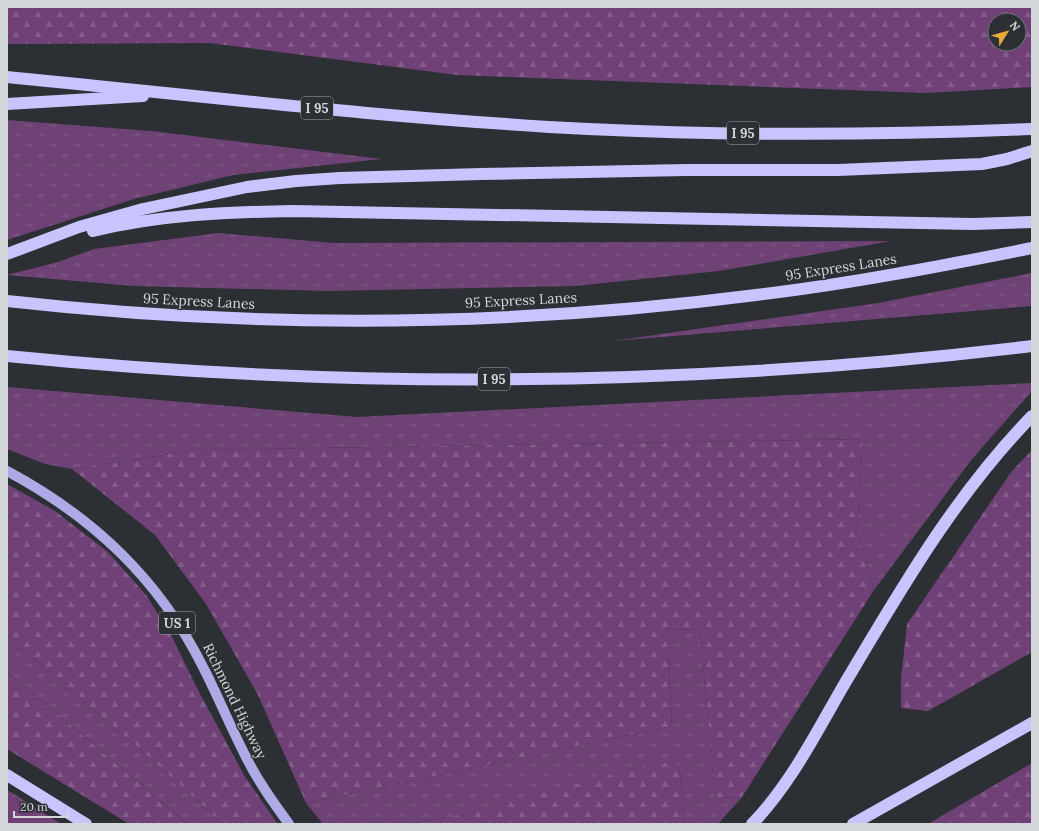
<svg xmlns="http://www.w3.org/2000/svg" width="1039" height="831" font-family="Lora,serif">
<style>
.grass{fill:url(#grass-tufts)}
.forest{fill:url(#forest-firs);fill-rule:evenodd}
.lines{fill:none;stroke-linecap:round;stroke-linejoin:round}
.primary{stroke:#aeaae5;stroke-width:10}
.highway{stroke:#c8c4fd;stroke-width:12}
.labels{text-anchor:middle;dominant-baseline:central;stroke-width:3;stroke-linejoin:round;paint-order:stroke}
.shield{fill:#2c3035;stroke:#a2a5a8;stroke-width:1}
.shield-label{font-size:13px;font-weight:bold;fill:#d4d7da}
.street-label{font-size:14px;fill:#d4d7da;stroke:#2c3035}
</style>
<defs>
<pattern id="grass-tufts" width="24" height="20" patternUnits="userSpaceOnUse"><rect width="24" height="20" fill="#6e4274"/><path d="M3 7l-1-3M5 7V3M7 7l1-3M15 17l-1-3M17 17v-4M19 17l1-3" fill="none" stroke="#825d87"/></pattern>
<pattern id="forest-firs" width="22" height="20" patternUnits="userSpaceOnUse"><rect width="22" height="20" fill="#6f4176"/><path d="M5 1l3.5 6h-7zM16 11l3.5 6h-7z" fill="#835c89"/></pattern>
</defs>
<rect width="100%" height="100%" fill="#2c3035"/>
<g class="grass">
<path d="M7,120l144,11 231,28 -149,16 -99,24 -127,41z"/>
<path d="M218,233l116,10 557,-2 -172,30 -144,15 -246,5 -195,-5 -127,-11 51,-13 36,-13z"/>
<path d="M1032,273v33l-419,35 265,-38z"/>
<path d="M1032,383v8l-60,68 -98,131 -17,-61 6,-90 -668,11 -123,19 -27,-5 -38,-15v-62l350,30z"/>
<path d="M667,629l33,1 15,168 27,-1 -24,27h-33l-6,-59 -233,53 -40,6h-83l-17,-21 366,-77z"/>
<path d="M7,640l15,9 119,101 82,74h-35l-181,-152z"/>
<path d="M14,794l47,30h-54v-12l9,1 6,-3z"/>
</g>
<g class="forest">
<path d="M7,7h1025v80l-106,6 -469,-18 -248,-32 -198,1 -4,-1zM995,20h24v24h-24z"/>
<path d="M863,439l-6,90 17,61 -132,207 -27,1 -15,-168 -33,-1 5,97 -366,77 -48,-108 -52,-91 -51,-69 -83,-66 123,-19z"/>
<path d="M1032,450v202l-104,59 -27,-3v-29l6,-55 105,-153z"/>
<path d="M7,484l48,27 53,41 39,44 26,43 26,53 45,83 33,48 -54,1 -82,-74 -119,-101 -15,-9z"/>
<path d="M7,672l181,152h-59l-122,-75z"/>
<path d="M660,762l19,3 6,59h-279l40,-6z"/>
<path d="M1032,763v61h-104z"/>
<path d="M7,790l7,4 8,16 -6,3 -9,-1z"/>
</g>
<g class="lines">
<path class="primary" d="M7,471c86,46 152,108 196,196 15,29 27,59 42,88 12,25 28,47 44,69"/>
<g class="highway">
<path d="M7,77c193,19 387,42 581,52 148,7 296,6 444,0"/>
<path d="M7,104l136,-8"/>
<path d="M93,231c65,-16 133,-19 200,-20l680,13 59,-2"/>
<path d="M7,254l72,-27 64,-18 104,-22 49,-6 44,-3 141,-4 205,-4h152l144,-6 25,-5 25,-8"/>
<path d="M7,301c249,28 501,26 749,-6 93,-11 185,-29 276,-47"/>
<path d="M7,356c341,34 685,31 1025,-10"/>
<path d="M7,775l79,49"/>
<path d="M752,824c39,-40 65,-93 93,-141 56,-94 110,-188 187,-267"/>
<path d="M853,824l179,-101"/>
</g>
</g>
<g class="labels">
<g class="shield">
<rect x="301" y="97" width="32" height="22" rx="3"/>
<rect x="727" y="122" width="32" height="22" rx="3"/>
<rect x="478" y="368" width="32" height="22" rx="3"/>
<rect x="159" y="612" width="36" height="22" rx="3"/>
</g>
<g class="shield-label">
<text x="317" y="108">I 95</text>
<text x="743" y="133">I 95</text>
<text x="494" y="379">I 95</text>
<text x="177" y="623">US 1</text>
</g>
<g class="street-label">
<text transform="translate(841 267) rotate(-9)">95 Express Lanes</text>
<text transform="translate(521 300) rotate(-3)">95 Express Lanes</text>
<text transform="translate(199 301) rotate(3)">95 Express Lanes</text>
<text transform="translate(235 701) rotate(64)">Richmond Highway</text>
</g>
</g>
<rect width="1039" height="831" fill="none" stroke="#d4d7da" stroke-width="16"/>
<g transform="translate(1007 32) rotate(53)"><circle r="19" fill="#2c3035" stroke="#6f7377"/>
<path d="M0-3L7 15L0 10L-7 15Z" fill="#e8ab37"/>
<text y="-6" font-size="11" font-weight="bold" text-anchor="middle" fill="#d4d7da">N</text>
</g>
<path d="M14 811v6h54v-6" fill="none" stroke="#d4d7da" stroke-width="2"/>
<text x="20" y="811" font-size="12" fill="#d4d7da" stroke="#2c3035" stroke-width="3" paint-order="stroke">20 m</text>
</svg>
